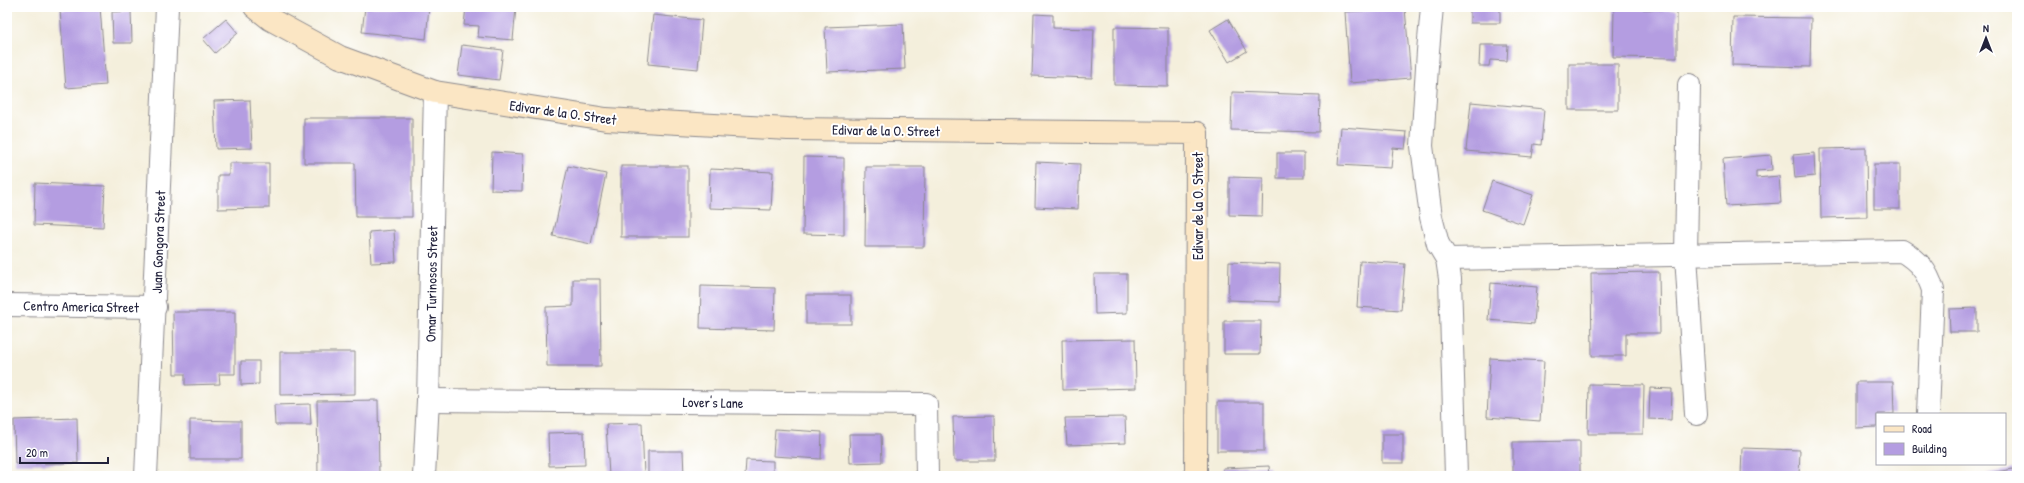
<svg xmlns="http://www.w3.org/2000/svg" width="2024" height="483" font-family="'Patrick Hand',sans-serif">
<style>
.building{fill:#b49de1}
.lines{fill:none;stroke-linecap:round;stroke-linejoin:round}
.street-casing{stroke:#8b888c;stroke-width:24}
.secondary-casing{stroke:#8b888c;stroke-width:24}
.street{stroke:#fff;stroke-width:22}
.secondary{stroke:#fbe6c4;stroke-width:22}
.labels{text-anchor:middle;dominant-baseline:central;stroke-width:4;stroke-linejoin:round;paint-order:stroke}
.street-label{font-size:14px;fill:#22223b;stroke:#fff}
</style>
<rect width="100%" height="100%" fill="#fff"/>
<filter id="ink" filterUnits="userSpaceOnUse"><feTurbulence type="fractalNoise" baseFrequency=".025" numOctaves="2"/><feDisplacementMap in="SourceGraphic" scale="8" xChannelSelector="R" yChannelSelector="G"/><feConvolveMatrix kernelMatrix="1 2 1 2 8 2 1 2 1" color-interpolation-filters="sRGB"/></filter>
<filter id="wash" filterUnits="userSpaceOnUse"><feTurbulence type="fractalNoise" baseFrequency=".012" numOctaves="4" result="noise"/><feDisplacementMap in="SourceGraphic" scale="16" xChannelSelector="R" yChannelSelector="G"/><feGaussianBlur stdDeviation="0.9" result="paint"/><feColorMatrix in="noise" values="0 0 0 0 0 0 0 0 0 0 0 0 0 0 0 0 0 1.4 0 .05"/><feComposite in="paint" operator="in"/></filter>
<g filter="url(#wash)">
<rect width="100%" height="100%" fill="#f4efdc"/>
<g id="blocks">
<g class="building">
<path d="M100,7l6,78 -40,3 -6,-78z"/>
<path d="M365,7h64l-3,32 -64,-7z"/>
<path d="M466,7h50l-3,33 -35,-3 1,-11 -15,-1z"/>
<rect x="1470" y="7" width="30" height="16"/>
<path d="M1405,8l6,70 -61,5 -5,-71z"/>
<path d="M1614,9l63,1v48l-64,-1z"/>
<path d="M131,11l1,32h-19l-1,-31z"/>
<path d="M1034,14l19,1v13l41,1 -2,49 -60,-2z"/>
<path d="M653,15l49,5 -4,49 -50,-5z"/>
<path d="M1733,17l78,1 -1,49 -78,-2z"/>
<path d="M226,19l12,14 -23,20 -12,-14z"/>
<path d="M1228,19l19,32 -18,11 -19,-32z"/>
<path d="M903,24l2,45 -78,3 -2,-45z"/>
<path d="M1114,27l54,1v58l-54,-1z"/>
<path d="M462,45l41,5 -4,30 -41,-5z"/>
<path d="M1480,45h28l-1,16 -17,-1 -1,6h-10z"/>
<rect x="1569" y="64" width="49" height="46"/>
<path d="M1232,92l88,3 -1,37 -88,-2z"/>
<path d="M250,100l2,48 -36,1 -2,-48z"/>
<path d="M1471,102l73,7 -3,36 -7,-1 -2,13 -66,-6z"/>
<path d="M304,118h108v99h-56l-1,-54h-51z"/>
<path d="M1341,127l66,5 -2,17 -12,-1 -2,20 -53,-3z"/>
<path d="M1866,148l1,69 -46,1 -1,-69z"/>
<path d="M492,152l31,2 -1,37 -31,-1z"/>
<rect x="1277" y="153" width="27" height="25"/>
<path d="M1814,153l1,23 -20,2 -2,-23z"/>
<path d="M1771,155l1,15 -16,1v7l23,-2 2,27 -55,3 -3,-47z"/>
<path d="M804,157l40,1v77l-41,-1z"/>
<path d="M1036,162l44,2 -2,45 -43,-2z"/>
<path d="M229,163h40v45l-51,1v-34h11z"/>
<rect x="1874" y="164" width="26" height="45"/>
<path d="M568,166l38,8 -15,70 -38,-8z"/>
<rect x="621" y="166" width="67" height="71"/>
<path d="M866,167h59l-1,80h-59z"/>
<path d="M710,169l63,3 -2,38 -62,-2z"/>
<path d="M1229,177l34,1 -1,38 -33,-1z"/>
<path d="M1492,181l41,14 -10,29 -41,-14z"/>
<path d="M35,183l70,3 -2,42 -69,-3z"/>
<path d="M394,230l2,32 -25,1 -2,-31z"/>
<path d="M1360,261l45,3 -4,46 -44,-3z"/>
<path d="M1229,262l51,2 -1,38 -51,-2z"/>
<path d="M1659,272l1,61h-34v23h-34l-1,-83z"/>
<path d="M1094,274h33v39l-32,1z"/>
<path d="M573,279h27l1,87h-54l-1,-59 27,-1z"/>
<path d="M1491,283l46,4 -3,37 -46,-4z"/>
<path d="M701,286l74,2 -1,42 -74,-2z"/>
<rect x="806" y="295" width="45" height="29"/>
<path d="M1977,308v24h-27l-1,-23z"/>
<path d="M173,312h62v62h-16l1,10 -35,1v-11h-11z"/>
<path d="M1224,321h37l-1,33h-36z"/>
<path d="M1135,339l1,49 -73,2 -1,-50z"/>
<path d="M280,352h75v42l-75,1z"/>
<path d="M1490,358l54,3 -4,60 -53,-4z"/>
<path d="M241,361h18v23l-18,1z"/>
<path d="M1856,382h37l1,32h-17v13l-21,1z"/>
<path d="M1589,384l55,1 -1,49h-55z"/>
<path d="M1650,388l22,1 -1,31 -22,-1z"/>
<path d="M378,400l1,76h-61l-1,-75z"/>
<rect x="1217" y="402" width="47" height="49"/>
<path d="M310,404l1,21h-36l-1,-20z"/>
<path d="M994,416l1,45h-41l-1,-44z"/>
<path d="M1125,417l1,26 -59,2 -2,-27z"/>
<path d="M77,418l1,45 -63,1 -1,-44z"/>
<path d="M190,420l51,1v38h-51z"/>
<path d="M642,423l2,53h-35l-3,-52z"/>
<path d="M775,429l47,3 -1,27 -48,-3z"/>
<path d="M584,432l1,33 -36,1 -1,-33z"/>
<path d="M849,434h32l1,28 -32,1z"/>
<rect x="1382" y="434" width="21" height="29"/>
<path d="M1580,441v34l-67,1v-34z"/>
<path d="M1742,448l58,2 -1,26h-58z"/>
<path d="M648,451h35l1,25h-36z"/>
<path d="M746,460l27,1v15h-28z"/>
<path d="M1269,466l1,10h-47v-8z"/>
<path d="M2013,469l1,7h-35v-1z"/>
</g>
</g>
</g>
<g filter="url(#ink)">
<use href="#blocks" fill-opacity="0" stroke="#8b888c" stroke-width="1"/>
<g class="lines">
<g class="street-casing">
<g id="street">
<path d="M1432,7l-4,44 -6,95 9,71 7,27 9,15 3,20 6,197"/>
<path d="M1689,85l-3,170 10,159"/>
<path d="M1447,259l455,-8c17,10 25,20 31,39l-5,124"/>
<path d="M7,305l148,2"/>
<path d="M428,400l498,4 1,72"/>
<path d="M146,476l21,-469"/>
<path d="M424,476l4,-76 7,-308"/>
</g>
</g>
<g class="secondary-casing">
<path id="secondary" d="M255,7l15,12 70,38 95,35 171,27 182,10 409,4 -1,343"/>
</g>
<use href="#street" class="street"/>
<use href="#secondary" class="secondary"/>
</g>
</g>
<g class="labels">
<g class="street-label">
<text transform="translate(563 112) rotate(8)">Edivar de la O. Street</text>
<text transform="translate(886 130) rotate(1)">Edivar de la O. Street</text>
<text transform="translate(1197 206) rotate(-90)">Edivar de la O. Street</text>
<text transform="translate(158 242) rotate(-88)">Juan Gongora Street</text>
<text transform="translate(431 284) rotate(-89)">Omar Turinosos Street</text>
<text transform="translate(81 306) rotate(1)">Centro America Street</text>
<text transform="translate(713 402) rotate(1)">Lover's Lane</text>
</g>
</g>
<rect width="2024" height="483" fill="none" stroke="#fff" stroke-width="24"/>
<rect x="1876" y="413" width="130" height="52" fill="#ffffff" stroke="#a7a7b1"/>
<rect x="1884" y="426" width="20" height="6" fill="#fbe6c4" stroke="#a7a7b1"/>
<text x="1912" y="433" font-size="12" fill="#22223b">Road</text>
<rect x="1884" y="443" width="20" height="12" fill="#b49de1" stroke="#a7a7b1"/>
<text x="1912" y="453" font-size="12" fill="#22223b">Building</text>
<g transform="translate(1986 38)" stroke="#ffffff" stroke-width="3" paint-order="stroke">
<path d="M0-3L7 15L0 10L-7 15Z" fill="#22223b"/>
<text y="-6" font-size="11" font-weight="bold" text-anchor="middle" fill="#22223b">N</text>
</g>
<path d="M20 457v6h88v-6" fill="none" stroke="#22223b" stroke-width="2"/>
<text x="26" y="457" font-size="12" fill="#22223b" stroke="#ffffff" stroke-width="3" paint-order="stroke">20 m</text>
</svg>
